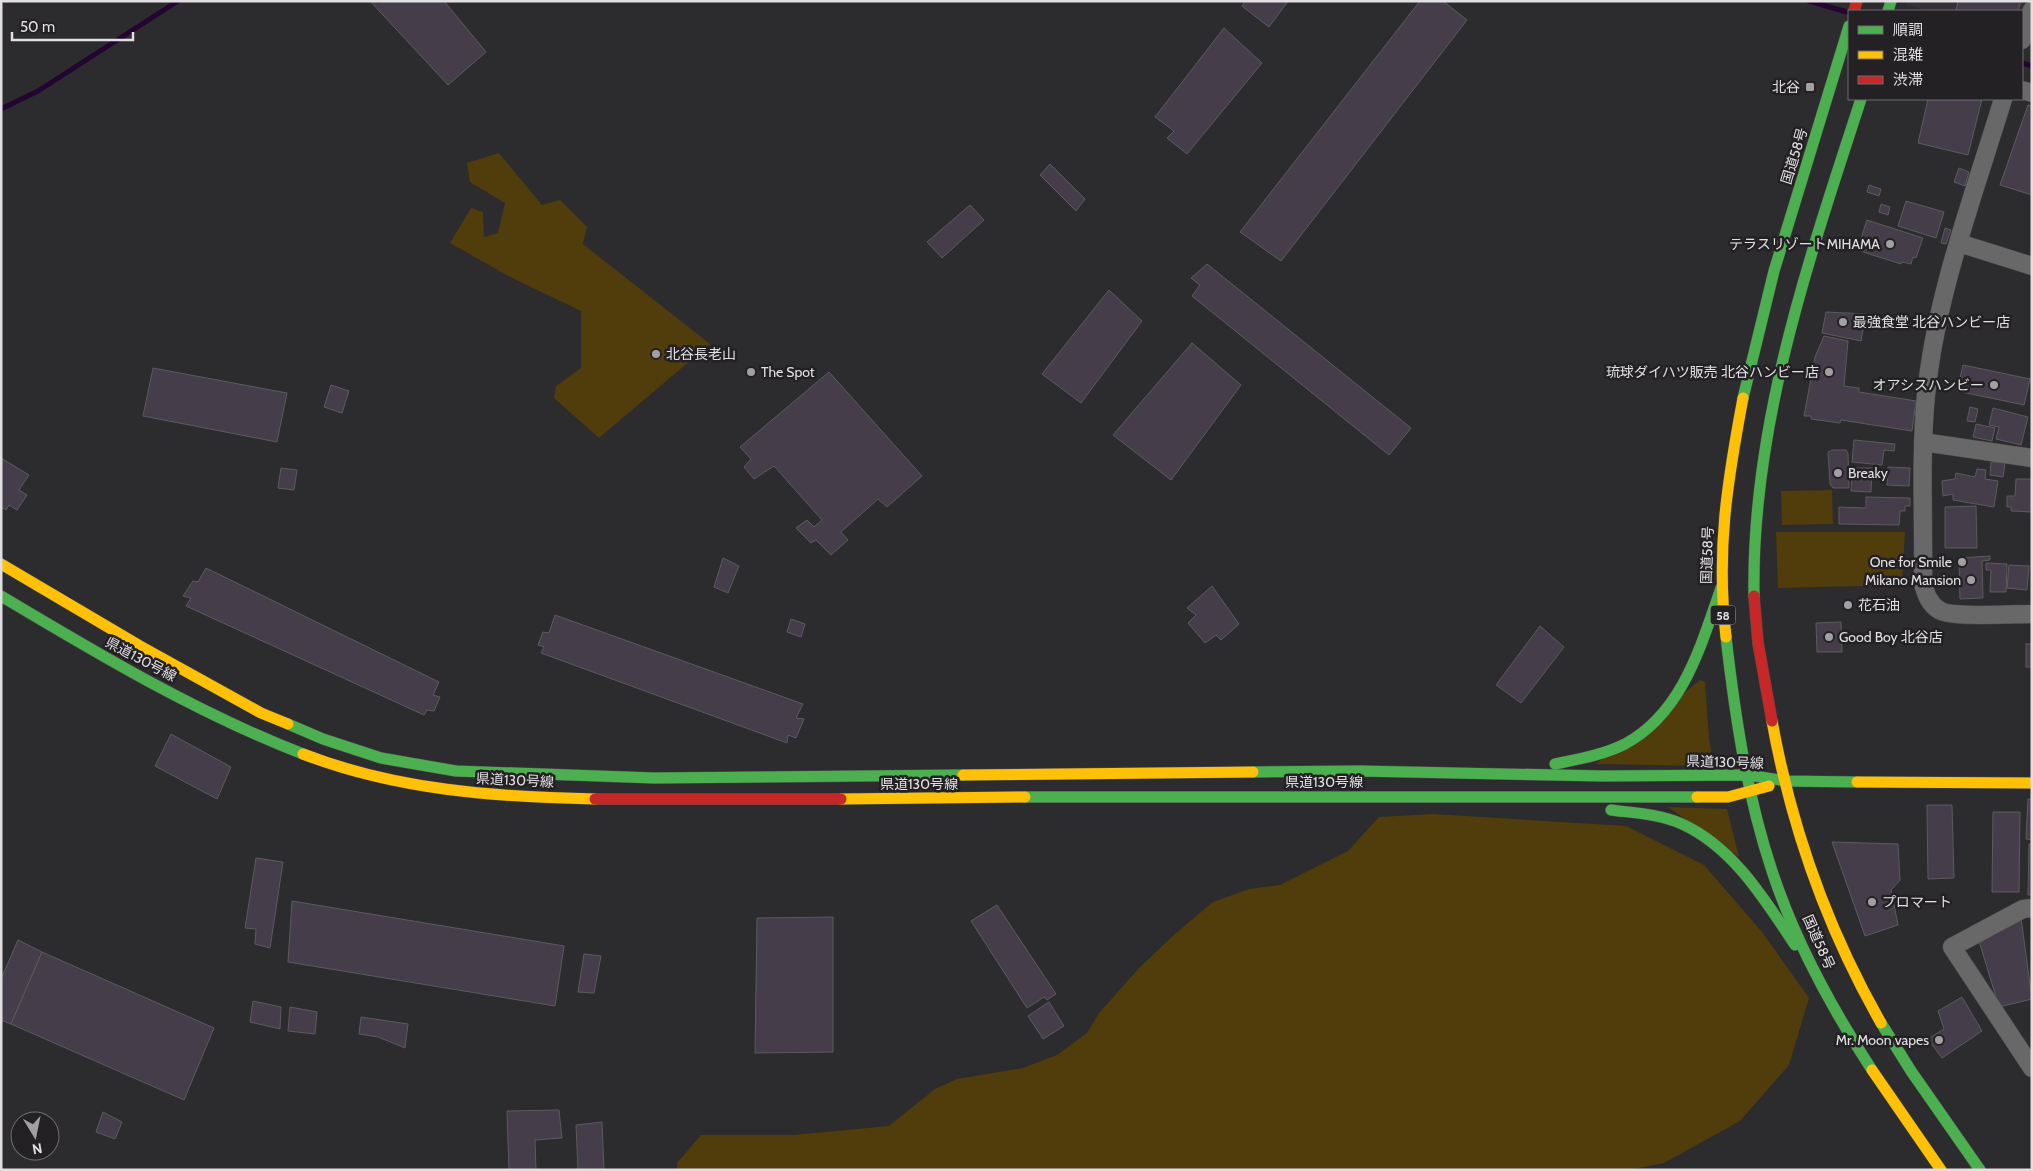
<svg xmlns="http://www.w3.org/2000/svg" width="2033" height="1171" font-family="Cabin,'Noto Sans JP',sans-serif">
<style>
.built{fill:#352f37}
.green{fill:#513c0c}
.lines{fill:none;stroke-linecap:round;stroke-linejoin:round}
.stream{stroke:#240431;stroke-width:5}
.building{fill:#463d4a;stroke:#5c5b5d}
.street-casing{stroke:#4a484b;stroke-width:19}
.fast-casing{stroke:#4a484b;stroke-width:12}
.slow-casing{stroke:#4a484b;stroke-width:12}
.jam-casing{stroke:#4a484b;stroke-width:12}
.street{stroke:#696869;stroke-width:18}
.fast{stroke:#4caf50;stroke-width:11}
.slow{stroke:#ffc107;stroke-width:11}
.jam{stroke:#c62828;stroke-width:11}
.poi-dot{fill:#a2a0a3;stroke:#232124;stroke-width:2}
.labels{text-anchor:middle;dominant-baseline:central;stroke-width:5;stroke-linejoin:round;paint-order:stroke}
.shield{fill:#232124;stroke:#a8a6a9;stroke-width:1}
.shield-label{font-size:12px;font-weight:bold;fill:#e1dfe2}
.poi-label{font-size:14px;fill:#e1dfe2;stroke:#232124;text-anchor:end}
.street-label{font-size:14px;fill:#e1dfe2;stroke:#232124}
</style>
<rect width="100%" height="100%" fill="#2c2b2d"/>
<path class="built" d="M1907,1h118l-3,11 -95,-1 -21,-6z"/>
<g class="green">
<path d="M499,153l43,52 18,-5 27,27 -4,17 127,100 -111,94 -45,-40 2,-12 25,-18v-57l-71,-34 -60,-34 21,-35 12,4 1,25 14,-4 7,-30 -35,-21 -3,-19z"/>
<path d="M1832,490l1,34 -51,1 -1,-34z"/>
<path d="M1776,532h129l-3,53 -124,3z"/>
<path d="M1700,680l5,2 4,57 5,27 -118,-2z"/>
<path d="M1668,807l59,2 12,48z"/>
<path d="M1433,814l193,12 78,39 58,67 47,66 -20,67 -49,56 -76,42 -35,7h-952v-7l24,-28h92l96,-9 46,-37 22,-10 66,-11 34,-13 30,-22 12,-20 41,-46 35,-33 38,-32 36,-13 31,-4 68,-34 31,-34z"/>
</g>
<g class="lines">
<g class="stream">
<path d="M1809,1l38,11"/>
<path d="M2022,63l10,3"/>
<path d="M1,109l37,-18 140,-90"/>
</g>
</g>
<g class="building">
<path d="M370,1h74l42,51 -38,33z"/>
<path d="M1245,1h43l-19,26 -27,-21z"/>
<path d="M1420,1h23l24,19 -186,241 -41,-29z"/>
<path d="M1958,1h63l-3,10h-62z"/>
<path d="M1224,28l38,35 -75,91 -20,-16 7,-7 -19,-14z"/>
<path d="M1928,99h54l-14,56 -50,-12z"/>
<path d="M2028,105l4,1v89l-32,-10z"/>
<path d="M1050,164l35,35 -9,12 -36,-36z"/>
<path d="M1959,168l10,4 -4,14 -11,-4z"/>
<path d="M1869,185l12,4 -2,7 -12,-4z"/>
<path d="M1906,201l38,11 -8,26 -38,-12z"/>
<path d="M1881,204l9,3 -2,8 -9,-3z"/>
<path d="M970,205l14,15 -42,38 -15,-16z"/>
<path d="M1867,220l56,18 -7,20 -3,-1 -2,7 -9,-2 -1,2 -44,-14z"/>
<path d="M1945,228l6,2 -5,14 -5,-1z"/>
<path d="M1207,264l204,164 -22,27 -197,-159 8,-11 -9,-7z"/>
<path d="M1109,290l33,31 -61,82 -39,-29z"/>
<path d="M1826,312l40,2 -5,27 -39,-8z"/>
<path d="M1824,336l24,5 -4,45 15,2v4l57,9 -4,30 -71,-11 -1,3 -29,-4v-3h-7l11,-59z"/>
<path d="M1192,343l49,42 -70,95 -58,-45z"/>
<path d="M1963,365l67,14 -6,26 -67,-14z"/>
<path d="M153,368l134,25 -10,49 -134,-26z"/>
<path d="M829,372l93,104 -35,31 -9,-8 -37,33 7,8 -17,15 -15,-15 -5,3 -15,-15 11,-8 7,7 8,-7 -48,-54 -20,13 -10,-12 7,-8 -11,-12z"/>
<path d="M331,385l18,6 -7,22 -18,-6z"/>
<path d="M1970,407l8,2 -3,13 -8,-1z"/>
<path d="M1993,408l35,9 -7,28 -25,-6 3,-12 -10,-2z"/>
<path d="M1976,424l19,4 -3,13 -19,-4z"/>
<path d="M1854,440l41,4 -1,7 -10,-1 -2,15 -30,-3z"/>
<path d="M1832,450h14l2,4 1,34h-16l-3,-4 -2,-32z"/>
<path d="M1,458l28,17 -10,15 8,5 -10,15 -8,-5 -3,5 -5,-3z"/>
<path d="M1991,462l14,1 -2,14 -13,-2z"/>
<path d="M1888,467l22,1 -1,18 -22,-1z"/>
<path d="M281,468l16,2 -3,20 -16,-2z"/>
<path d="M1852,468h20l-1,24 -20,-1z"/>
<path d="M1977,469l9,1 -1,9 13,2 -4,26 -41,-7v-6l-10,2 -1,-15 13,-2 1,-6 19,4z"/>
<path d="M2016,479h16v33l-21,-1v-4h-4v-11h8z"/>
<path d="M1866,497l44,1v8h-5v5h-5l-1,14 -60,-1v-17l27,1z"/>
<path d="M1976,506l1,42h-32v-41z"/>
<path d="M1990,556v4l-8,1 1,37 -23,1 -1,-41z"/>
<path d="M723,558l16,8 -11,27 -14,-6z"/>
<path d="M1986,563l21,1 -1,28h-16l1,-22h-5z"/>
<path d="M2009,565l20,1 -2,24 -20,-2z"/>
<path d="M206,568l233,114 -6,13 7,2 -6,14 -7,-1 -3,5 -238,-109 5,-8 -8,-2 10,-15 5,1z"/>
<path d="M1212,586l27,38 -18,16 -5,-5 -11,8 -17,-20 8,-8 -9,-7z"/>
<path d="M555,615l248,89 -7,14 8,1 -8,19 -8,-3 -1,8 -246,-90 3,-6 -6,-2 5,-13 6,1z"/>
<path d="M791,619l14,5 -4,13 -14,-5z"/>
<path d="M1841,622l1,30h-25l-1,-29z"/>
<path d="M1540,626l24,21 -43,56 -25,-18z"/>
<rect x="2026" y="644" width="6" height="23"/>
<path d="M171,734l60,33 -14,32 -62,-33z"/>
<path d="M2028,799h4v41l-6,-1z"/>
<path d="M1927,805h25l2,73 -26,1z"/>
<path d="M1993,812h27l-1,80h-27z"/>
<path d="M1832,842l66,2 2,36 -9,10 7,35 -33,11z"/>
<path d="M2029,844h3v51h-4z"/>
<path d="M256,858l27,4 -13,86 -15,-4 1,-15 -11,-1z"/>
<path d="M292,901l272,45 -9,60 -267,-44z"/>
<path d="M997,905l59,89 -9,6 -3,-3 -17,11 -56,-87z"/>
<path d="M833,917v135l-78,1 2,-135z"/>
<path d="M2021,918l11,81 -33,8 -20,-66z"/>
<path d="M18,940l24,12 -31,72 -10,-4v-41z"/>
<path d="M42,952l172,76 -30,72 -173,-76z"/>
<path d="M584,954l17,2 -7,37 -16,-1z"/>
<path d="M1962,997l20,34 -40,27 -14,-19 16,-10 -6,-18z"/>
<path d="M253,1001l28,6 -1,22 -30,-7z"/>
<path d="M1049,1002l15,24 -21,13 -15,-23z"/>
<path d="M290,1007l27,5 -2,22 -27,-3z"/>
<path d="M361,1017l47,7 -3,24 -27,-11 -19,-3z"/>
<path d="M559,1110l3,28 -27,2 1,30h-27l-2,-59z"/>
<path d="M103,1112l19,10 -7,17 -19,-7z"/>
<path d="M602,1122l2,48h-26l-2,-45z"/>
</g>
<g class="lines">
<g class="street-casing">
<g id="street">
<path d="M2022,40l10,-30"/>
<path d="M2022,90l10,3"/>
<path d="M2003,99c-29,96 -67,195 -77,296 -6,62 -2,126 -3,189 3,10 6,20 16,26 11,8 76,4 93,4"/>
<path d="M1959,243l73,23"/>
<path d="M1923,442l109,16"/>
<path d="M2032,908l-9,1 -71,38 80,121"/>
</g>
</g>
<g class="fast-casing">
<g id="fast">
<path d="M1888,11l3,-10"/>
<path d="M1743,398l31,-127 75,-245"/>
<path d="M1,596c97,58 196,117 302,158"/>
<path d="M1754,596c-3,-170 55,-337 107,-497"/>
<path d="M1726,637c9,79 21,159 46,234 23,70 60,138 100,199"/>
<path d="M288,724l35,15 58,19 75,13 198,7 309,-3"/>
<path d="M1555,764c24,-5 48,-9 70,-20 58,-31 76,-99 96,-156"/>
<path d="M1253,772l107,-1 243,5 145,-1 38,6 71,1"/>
<path d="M1025,797h672"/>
<path d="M1611,810c23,3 49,4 71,14 51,23 83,76 113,121"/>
<path d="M1881,1023l30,48 69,99"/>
</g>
</g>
<g class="slow-casing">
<g id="slow">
<path d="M1,564l139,82 121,67 27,11"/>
<path d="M1726,637c-10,-86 1,-154 17,-239"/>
<path d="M1772,721c19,105 56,209 109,302"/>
<path d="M303,754c93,36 192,43 292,45"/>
<path d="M963,775l290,-3"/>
<path d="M1857,782l175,1"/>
<path d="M1697,797h31l41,-11"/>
<path d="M841,799l184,-2"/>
<path d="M1872,1070l69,100"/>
</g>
</g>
<g class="jam-casing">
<g id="jam">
<path d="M1854,11l3,-10"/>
<path d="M1754,596l4,47 14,78"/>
<path d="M595,799h246"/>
</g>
</g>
<use href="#street" class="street"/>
<use href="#fast" class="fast"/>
<use href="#slow" class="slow"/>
<use href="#jam" class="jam"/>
</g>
<g class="poi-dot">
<rect x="1805" y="82" width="10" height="10" rx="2.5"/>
<circle cx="1890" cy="244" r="5"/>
<circle cx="1843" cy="322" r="5"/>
<circle cx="656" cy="354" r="5"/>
<circle cx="751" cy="372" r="5"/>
<circle cx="1829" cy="372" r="5"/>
<circle cx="1994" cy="385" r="5"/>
<circle cx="1838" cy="473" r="5"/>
<circle cx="1962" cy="562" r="5"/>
<circle cx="1971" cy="580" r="5"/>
<circle cx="1848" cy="605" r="5"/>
<circle cx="1829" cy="637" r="5"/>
<circle cx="1872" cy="902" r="5"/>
<circle cx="1939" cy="1040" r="5"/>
</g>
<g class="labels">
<rect class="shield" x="1710.5" y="605.5" width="25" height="19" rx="4"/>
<g class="shield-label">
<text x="1723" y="615">58</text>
</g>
<g class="poi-label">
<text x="1800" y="87">北谷</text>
<text x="1880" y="244">テラスリゾートMIHAMA</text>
<text x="1853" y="322" text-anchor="start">最強食堂 北谷ハンビー店</text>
<text x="666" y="354" text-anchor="start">北谷長老山</text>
<text x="761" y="372" text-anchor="start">The Spot</text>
<text x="1819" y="372">琉球ダイハツ販売 北谷ハンビー店</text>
<text x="1984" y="385">オアシスハンビー</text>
<text x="1848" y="473" text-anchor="start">Breaky</text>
<text x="1952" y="562">One for Smile</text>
<text x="1961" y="580">Mikano Mansion</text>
<text x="1858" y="605" text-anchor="start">花石油</text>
<text x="1839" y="637" text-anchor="start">Good Boy 北谷店</text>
<text x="1882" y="902" text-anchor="start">プロマート</text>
<text x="1929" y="1040">Mr. Moon vapes</text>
</g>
<g class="street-label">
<text transform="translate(1794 156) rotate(-73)">国道58号</text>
<text transform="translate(1707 555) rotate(-88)">国道58号</text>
<text transform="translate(141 659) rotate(28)">県道130号線</text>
<text transform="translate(1725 762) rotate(2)">県道130号線</text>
<text transform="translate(515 780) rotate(3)">県道130号線</text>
<text x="1324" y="782">県道130号線</text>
<text x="919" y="784">県道130号線</text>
<text transform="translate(1819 942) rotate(66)">国道58号</text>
</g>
</g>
<rect width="2033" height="1171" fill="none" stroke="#e1dfe2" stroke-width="5"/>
<rect x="1848" y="10" width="175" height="90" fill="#232124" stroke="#6f6d70"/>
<rect x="1858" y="26" width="25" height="8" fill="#4caf50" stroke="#6f6d70"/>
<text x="1893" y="35" font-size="15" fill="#e1dfe2">順調</text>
<rect x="1858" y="51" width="25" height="8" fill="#ffc107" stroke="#6f6d70"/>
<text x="1893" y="60" font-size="15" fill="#e1dfe2">混雑</text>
<rect x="1858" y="76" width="25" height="8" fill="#c62828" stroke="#6f6d70"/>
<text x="1893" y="85" font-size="15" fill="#e1dfe2">渋滞</text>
<g transform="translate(35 1136) rotate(170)"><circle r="24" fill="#232124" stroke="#6f6d70"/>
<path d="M0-4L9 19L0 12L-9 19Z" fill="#a2a0a3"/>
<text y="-8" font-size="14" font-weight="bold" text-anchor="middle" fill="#e1dfe2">N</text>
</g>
<path d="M12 32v8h121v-8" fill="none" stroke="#e1dfe2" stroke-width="2.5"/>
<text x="20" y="32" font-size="15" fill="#e1dfe2" stroke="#232124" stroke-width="4" paint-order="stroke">50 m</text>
</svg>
